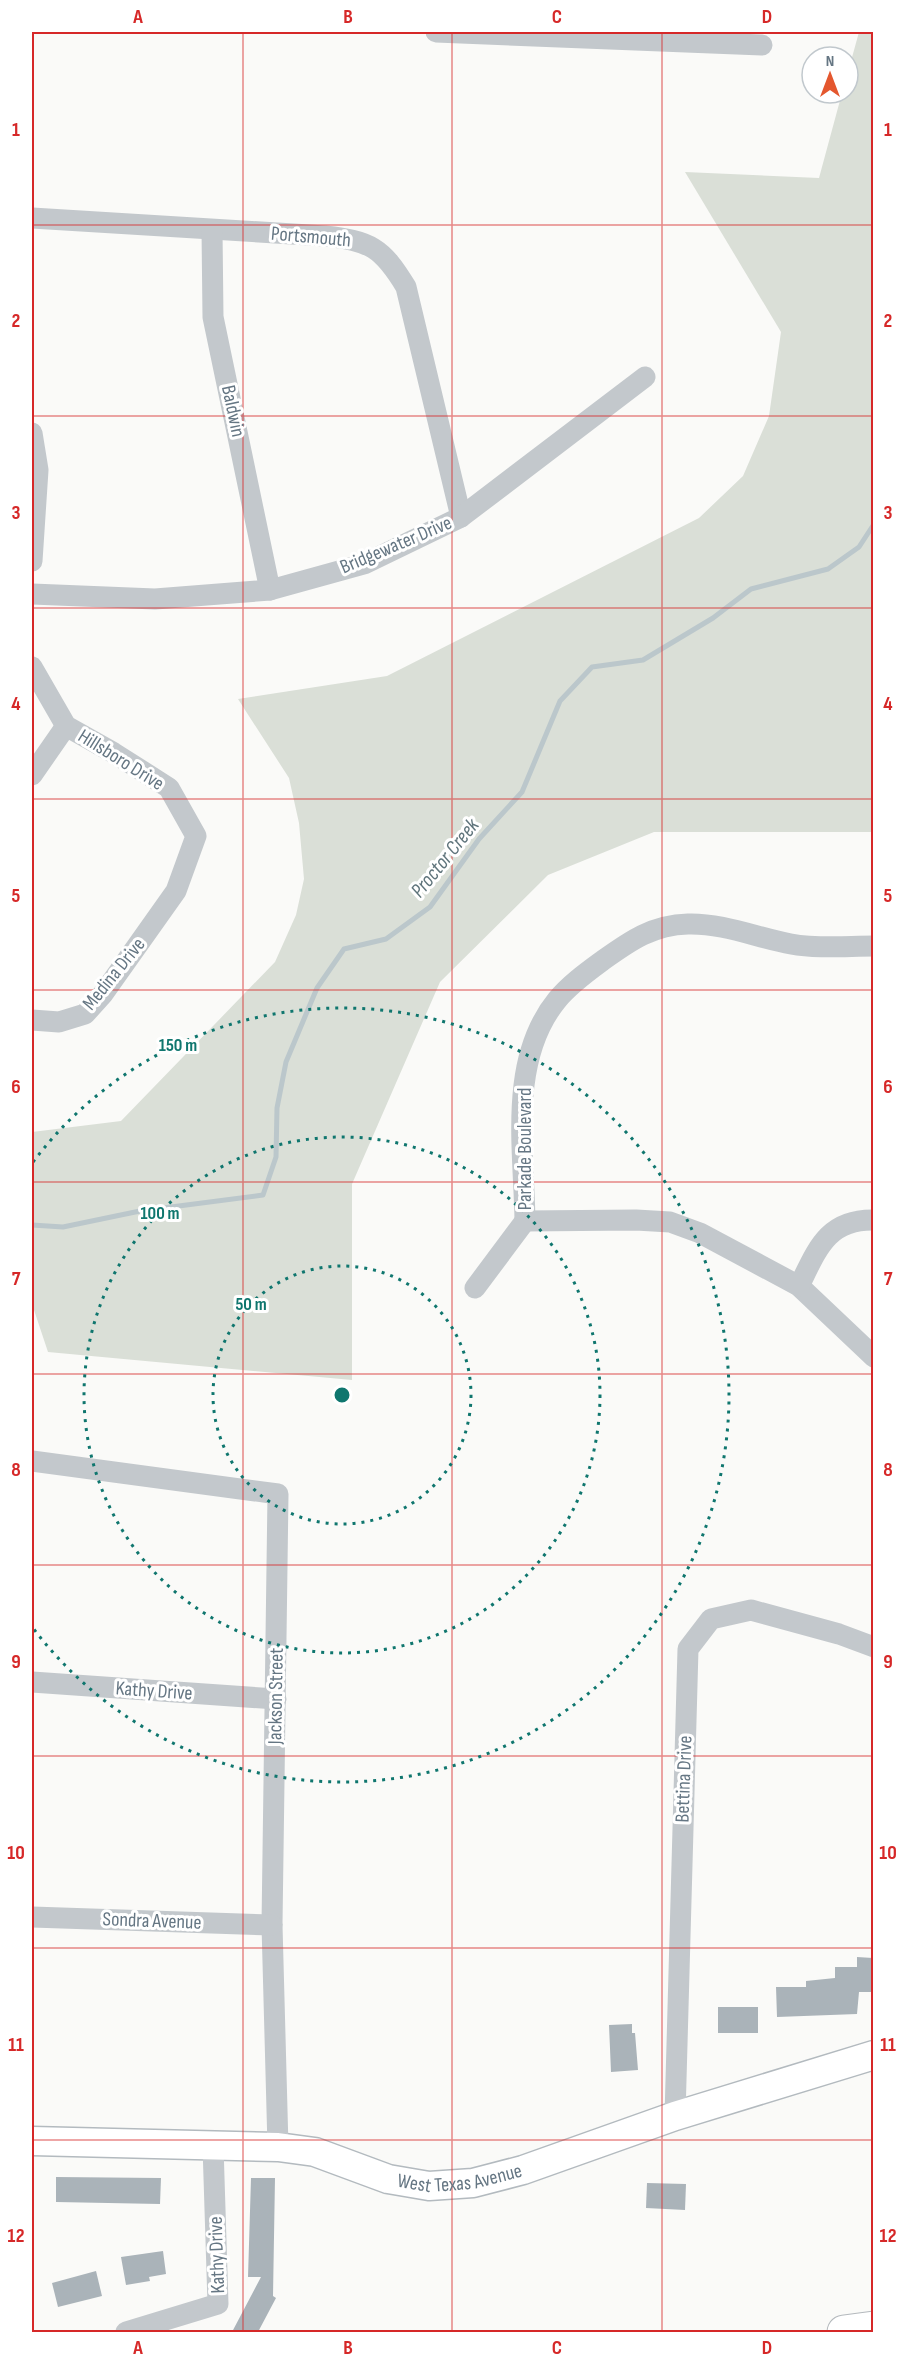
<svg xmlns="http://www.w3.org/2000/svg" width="905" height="2364" font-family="'Sofia Sans Condensed',sans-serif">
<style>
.green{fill:#dadfd7}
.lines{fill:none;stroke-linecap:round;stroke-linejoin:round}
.stream{stroke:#bbc7cb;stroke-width:5}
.building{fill:#aab3b9}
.secondary-casing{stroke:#b3babf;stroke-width:31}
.highway-casing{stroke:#b4b9bd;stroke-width:35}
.street{stroke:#c3c8cc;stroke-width:21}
.secondary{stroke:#fff;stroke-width:28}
.highway{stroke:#fff;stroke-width:33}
.grid{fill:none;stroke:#d62828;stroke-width:1.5;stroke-opacity:0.55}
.ring{fill:none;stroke:#0f766e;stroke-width:3;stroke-dasharray:3 6}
.labels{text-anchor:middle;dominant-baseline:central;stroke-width:6;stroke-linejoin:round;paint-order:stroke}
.street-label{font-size:20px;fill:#657683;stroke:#fff}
.water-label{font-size:21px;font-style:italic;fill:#60757c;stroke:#fff}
.centre{fill:#0f766e;stroke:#fff;stroke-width:3}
.ring-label{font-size:18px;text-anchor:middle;font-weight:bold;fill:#0f766e;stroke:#fff;stroke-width:6;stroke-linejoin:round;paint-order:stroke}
.neatline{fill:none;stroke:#d62828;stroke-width:2}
.grid-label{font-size:20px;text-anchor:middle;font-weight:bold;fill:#d62828}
</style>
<rect width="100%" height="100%" fill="#fafaf8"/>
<path class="green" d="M859,32h15l-1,800h-219l-106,43 -108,107 -88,202v196l-304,-28 -16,-48v-172l89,-11 154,-159 21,-47 8,-36 -5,-56 -10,-45 -51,-79 149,-23 312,-158 44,-42 26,-60 12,-84 -96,-160 134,6 23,-85h6v-21z"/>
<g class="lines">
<path class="stream" d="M32,1225l31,2 77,-16 123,-16 13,-38 1,-49 9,-46 31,-74 27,-39 42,-10 44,-32 49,-68 43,-47 38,-91 32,-34 51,-7 70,-42 38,-29 77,-20 31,-22 15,-23"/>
</g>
<g class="building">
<path d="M857,1957l16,1v34h-14l-2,22 -80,3 -1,-30h30v-6l29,-3v-11h22z"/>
<rect x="718" y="2007" width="40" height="26"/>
<path d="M632,2024v9h3l3,37 -27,2 -2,-47z"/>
<path d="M56,2177l105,1 -1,26 -104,-2z"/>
<path d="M251,2178h24l-2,118 3,2 -18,34h-26l29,-55h-13z"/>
<path d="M647,2183l39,1 -1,26 -39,-2z"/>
<path d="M163,2251l3,23 -17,3 1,4 -24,4 -5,-28z"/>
<path d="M96,2271l6,25 -44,11 -6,-24z"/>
</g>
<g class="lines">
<g class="secondary-casing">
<g id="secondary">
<path id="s1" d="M32,2141l246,6 37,5 73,27 41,7 44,-3 50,-13 152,-54 199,-61"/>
</g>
</g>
<g class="highway-casing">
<path id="highway" d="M844,2332l30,-4"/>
</g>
<g class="street">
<path d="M436,32l326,13"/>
<path d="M32,218l293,18c45,5 57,11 81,51l55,230"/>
<path d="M212,230l1,87 57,273"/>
<path d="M32,433l6,37 -6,91"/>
<path d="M32,594l123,5 115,-9 94,-26 97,-47 184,-140"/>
<path d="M32,667l34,59 48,27 55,35 27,48 -20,55 -73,103 -18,20 -26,8 -27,-2"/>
<path d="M32,775l34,-49"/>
<path d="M525,1221c-1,-72 -17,-161 32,-221 12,-15 30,-28 45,-39 28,-20 50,-36 86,-37 35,-1 70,14 103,20 27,5 56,2 83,2"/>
<path d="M525,1221l111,-1 34,2 30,11 99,53 75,71"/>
<path d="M799,1286c18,-36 28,-67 75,-66"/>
<path d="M475,1288l50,-67"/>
<path d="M32,1461l246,33 -6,431 6,222"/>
<path d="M32,1682l244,17"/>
<path d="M32,1917l240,8"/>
<path d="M675,2116l13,-467 23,-30 40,-9 88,24 35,13"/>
<path d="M126,2332l92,-28 -5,-158"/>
</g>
<use href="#secondary" class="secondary"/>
<use href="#highway" class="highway"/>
</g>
<path class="grid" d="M243,32v2300M452,32v2300M662,32v2300M32,225h842M32,416h842M32,608h842M32,799h842M32,990h842M32,1182h842M32,1374h842M32,1565h842M32,1756h842M32,1948h842M32,2140h842"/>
<g class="ring">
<circle cx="342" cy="1395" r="129"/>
<circle cx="342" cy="1395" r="258"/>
<path d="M33 1162A387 387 0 1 1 33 1628"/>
</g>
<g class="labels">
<g class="street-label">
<text transform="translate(311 237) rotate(5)">Portsmouth</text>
<text transform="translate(233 411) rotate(78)">Baldwin</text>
<text transform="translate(396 545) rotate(-23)">Bridgewater Drive</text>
<text transform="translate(121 760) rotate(32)">Hillsboro Drive</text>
<text transform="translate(114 974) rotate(-51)">Medina Drive</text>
<text transform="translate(525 1149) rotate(-90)">Parkade Boulevard</text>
<text transform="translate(154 1691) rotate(4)">Kathy Drive</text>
<text transform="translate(276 1696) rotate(-89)">Jackson Street</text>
<text transform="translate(684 1779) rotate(-88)">Bettina Drive</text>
<text transform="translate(152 1921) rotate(2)">Sondra Avenue</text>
<text stroke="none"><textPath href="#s1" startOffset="434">West Texas Avenue</textPath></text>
<text transform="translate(217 2255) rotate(-92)">Kathy Drive</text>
</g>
<g class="water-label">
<text transform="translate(445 858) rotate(-51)">Proctor Creek</text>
</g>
</g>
<circle cx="342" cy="1395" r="9" class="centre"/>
<g class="ring-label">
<text x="178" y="1051">150 m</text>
<text x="160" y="1219">100 m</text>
<text x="251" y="1310">50 m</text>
</g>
<rect width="905" height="2364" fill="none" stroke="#ffffff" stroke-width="66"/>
<g transform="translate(830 75)"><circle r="28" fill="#ffffff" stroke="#c1c8cd" stroke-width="1.5"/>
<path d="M0-4.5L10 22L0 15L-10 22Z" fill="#e4572e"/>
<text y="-9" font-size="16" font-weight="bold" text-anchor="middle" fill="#657683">N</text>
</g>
<rect x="33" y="33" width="839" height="2298" class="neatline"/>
<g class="grid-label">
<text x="138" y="23">A</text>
<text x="348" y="23">B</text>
<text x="557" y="23">C</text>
<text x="767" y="23">D</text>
<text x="16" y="136">1</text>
<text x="888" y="136">1</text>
<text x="16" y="327">2</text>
<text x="888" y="327">2</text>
<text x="16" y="519">3</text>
<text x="888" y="519">3</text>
<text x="16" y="710">4</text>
<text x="888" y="710">4</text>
<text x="16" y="902">5</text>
<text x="888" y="902">5</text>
<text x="16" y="1093">6</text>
<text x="888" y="1093">6</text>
<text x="16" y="1285">7</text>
<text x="888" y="1285">7</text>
<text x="16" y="1476">8</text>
<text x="888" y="1476">8</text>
<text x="16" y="1668">9</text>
<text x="888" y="1668">9</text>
<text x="16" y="1859">10</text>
<text x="888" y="1859">10</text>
<text x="16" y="2051">11</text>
<text x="888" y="2051">11</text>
<text x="16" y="2242">12</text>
<text x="888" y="2242">12</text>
<text x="138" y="2354">A</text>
<text x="348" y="2354">B</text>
<text x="557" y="2354">C</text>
<text x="767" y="2354">D</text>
</g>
</svg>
